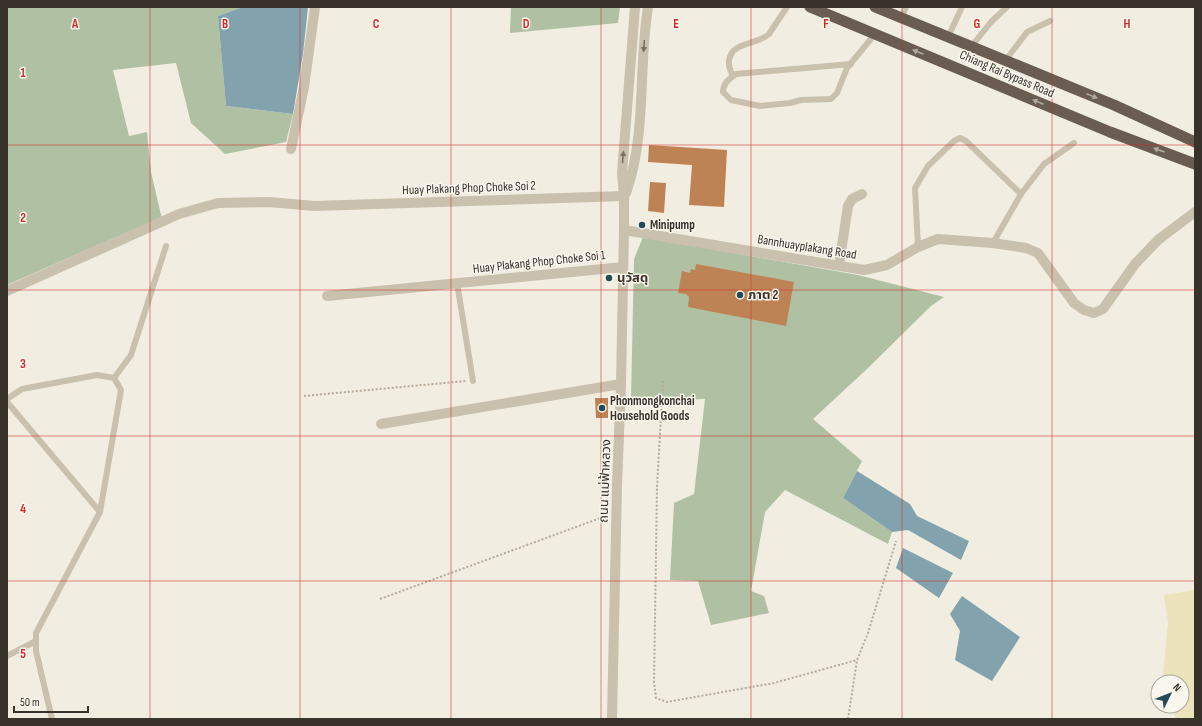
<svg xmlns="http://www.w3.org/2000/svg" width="1202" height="726" font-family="'Sofia Sans Condensed','Noto Sans Thai',sans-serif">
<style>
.green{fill:#b0c0a2}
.sand{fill:#eae3bb}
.water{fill:#82a2ad}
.building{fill:#bd8354}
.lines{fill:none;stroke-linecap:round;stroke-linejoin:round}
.path{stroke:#b5aa98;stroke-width:2;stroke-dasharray:2 2;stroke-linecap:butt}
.service{stroke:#c9c0ad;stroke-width:6}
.minor{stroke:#c9c0ad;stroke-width:10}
.tertiary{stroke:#c9c0ad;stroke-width:10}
.trunk{stroke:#685d50;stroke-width:11}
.oneway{fill:#797266}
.oneway2{fill:#b0aa9e}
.grid{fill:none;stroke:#d62828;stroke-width:1;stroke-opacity:0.55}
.poi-dot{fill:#244957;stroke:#f9f6ed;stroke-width:1.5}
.labels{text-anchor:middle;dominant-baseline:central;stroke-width:3;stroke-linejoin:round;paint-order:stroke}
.street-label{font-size:13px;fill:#38322b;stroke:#f9f6ed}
.poi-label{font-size:13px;font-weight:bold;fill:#38322b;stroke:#f9f6ed;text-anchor:start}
.grid-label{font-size:13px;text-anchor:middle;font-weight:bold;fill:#d62828;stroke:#f9f6ed;stroke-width:3;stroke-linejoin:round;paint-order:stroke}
</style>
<rect width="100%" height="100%" fill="#f2ede1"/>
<g class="green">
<path d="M7,7h236l-25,9 8,90 67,8 -7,28 -61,12 -34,-31 -15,-60 -63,7 16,66 18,-4 4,40 11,47 -39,15 -116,51z"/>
<path d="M511,7h109l-2,16 -108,10z"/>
<path d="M643,237l215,38 86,22 -13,9 -64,63 -54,50 49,42 -19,37 49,34 -4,12 -103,-54 -20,22 -14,79 13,5 5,17 -58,12 -13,-44 -28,-1 4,-77 20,-9 11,-95 -63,2 -11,-3 3,-139z"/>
</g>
<path class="sand" d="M1195,590v129h-19l-4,-13h10v-24h-16l-3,-8 5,-51 -4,-28z"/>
<g class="water">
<path d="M243,7h65l-5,47 -10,60 -67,-8 -8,-90z"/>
<path d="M857,471l53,33 7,12 52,25 -8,19 -53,-30 -16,2 -49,-34z"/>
<path d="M903,548l50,25 -14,25 -43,-30z"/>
<path d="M962,596l58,41 -28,44 -37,-21 5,-29 -10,-17z"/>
</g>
<g class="building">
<path d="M649,145l78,5 -3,57 -35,-2 3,-40 -44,-3z"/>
<path d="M650,182l16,1 -2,30 -16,-2z"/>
<path d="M696,264l98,18 -8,44 -98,-19 1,-10 -3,-3 -8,-1 4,-22 8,2 1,-4 4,1z"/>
<path d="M595,398h13v20h-12z"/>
</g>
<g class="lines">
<g class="path">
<path d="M663,381l-6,106 -3,195 2,16 11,4 107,-19 83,-23"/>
<path d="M304,396l162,-15"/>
<path d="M380,599l226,-83"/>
<path d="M848,719l9,-59 11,-27 28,-92"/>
</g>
<g class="service">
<path d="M901,18l5,-11"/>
<path d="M948,37l14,-30"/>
<path d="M971,47l20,-25 16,-15"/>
<path d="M1005,61l22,-29 23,-11"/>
<path d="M851,64l-115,10c-7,5 -13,9 -13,18l8,8 29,6 30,-3 11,-3 30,-1 6,-6 10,-25 28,-34"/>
<path d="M733,76c-2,-4 -5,-10 -4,-15 2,-20 29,-16 40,-27l18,-27"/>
<path d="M993,243l28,-49 23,-30 30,-21"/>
<path d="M918,247l-3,-59 13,-22 26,-25 6,-3 6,3 55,53"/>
<path d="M457,283l16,98"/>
<path d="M114,378l17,-23 35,-109"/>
<path d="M7,399l15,-10 75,-14 17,3 7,12 -21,122 -64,121v18l16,68"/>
<path d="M7,402l93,110"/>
<path d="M7,656l29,-15"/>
</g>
<g class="minor">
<path d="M291,149l13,-62 11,-80"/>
<path d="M624,230l240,40 23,-5 31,-18 20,-8 55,4 33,5 12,5 36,50 10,7 10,3 9,-4 32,-45 23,-24 37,-28"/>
<path d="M839,265l9,-59 4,-7 10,-5"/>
<path d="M7,291l172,-77 39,-11 51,-1 45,4 310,-10"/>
<path d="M327,296l296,-29"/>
<path d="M381,424l240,-40"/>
</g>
<g class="tertiary">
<path d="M626,193c21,-59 12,-125 22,-186"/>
<path d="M612,719l5,-234 4,-101 3,-154v-34l-2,-23 13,-166"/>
</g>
<g class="trunk">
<path d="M810,7l300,125 85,32"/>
<path d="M875,7l239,98 81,37"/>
</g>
</g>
<defs><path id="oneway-solid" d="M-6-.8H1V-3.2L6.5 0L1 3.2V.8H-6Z"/></defs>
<g class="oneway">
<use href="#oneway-solid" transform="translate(644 46) rotate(93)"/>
<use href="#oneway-solid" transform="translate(623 157) rotate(-85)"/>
</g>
<g class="oneway2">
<use href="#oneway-solid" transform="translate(918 52) rotate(-157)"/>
<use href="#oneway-solid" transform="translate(1092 96) rotate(22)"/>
<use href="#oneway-solid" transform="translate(1038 102) rotate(-157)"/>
<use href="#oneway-solid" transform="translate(1159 150) rotate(-160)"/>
</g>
<path class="grid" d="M150,7v712M300,7v712M451,7v712M601,7v712M751,7v712M902,7v712M1052,7v712M7,145h1188M7,290h1188M7,436h1188M7,581h1188"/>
<g class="poi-dot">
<circle cx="642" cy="225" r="4"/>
<circle cx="609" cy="278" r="4"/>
<circle cx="740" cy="295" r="4"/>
<circle cx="602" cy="408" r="4"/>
</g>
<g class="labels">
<g class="street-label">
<text transform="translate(1007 74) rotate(23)">Chiang Rai Bypass Road</text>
<text transform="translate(469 188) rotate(-2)">Huay Plakang Phop Choke Soi 2</text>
<text transform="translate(807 247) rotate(9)">Bannhuayplakang Road</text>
<text transform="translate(539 262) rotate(-6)">Huay Plakang Phop Choke Soi 1</text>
<text transform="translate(605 481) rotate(-88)">ถนน แม่ฟ้าหลวง</text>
</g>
<g class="poi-label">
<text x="650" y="225">Minipump</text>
<text x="617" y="278">นุวัสดุ</text>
<text x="748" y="295">ภาต 2</text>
<text x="610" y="401">Phonmongkonchai<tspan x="610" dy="15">Household Goods</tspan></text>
</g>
</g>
<g class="grid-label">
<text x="75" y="28">A</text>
<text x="225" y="28">B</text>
<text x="376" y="28">C</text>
<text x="526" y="28">D</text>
<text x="676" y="28">E</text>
<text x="826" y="28">F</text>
<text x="977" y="28">G</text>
<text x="1127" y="28">H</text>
<text x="23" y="77">1</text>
<text x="23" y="222">2</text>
<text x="23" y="368">3</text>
<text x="23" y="513">4</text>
<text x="23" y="658">5</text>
</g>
<rect width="1202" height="726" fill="none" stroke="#38322b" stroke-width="16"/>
<g transform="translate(1170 694) rotate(47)"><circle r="19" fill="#f9f6ed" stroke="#aca89f"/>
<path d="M0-3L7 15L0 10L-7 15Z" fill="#244957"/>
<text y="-6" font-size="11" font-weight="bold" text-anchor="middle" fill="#38322b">N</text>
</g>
<path d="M14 706v6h74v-6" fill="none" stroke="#38322b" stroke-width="2"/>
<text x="20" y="706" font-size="12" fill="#38322b" stroke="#f9f6ed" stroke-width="3" paint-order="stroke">50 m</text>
</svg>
